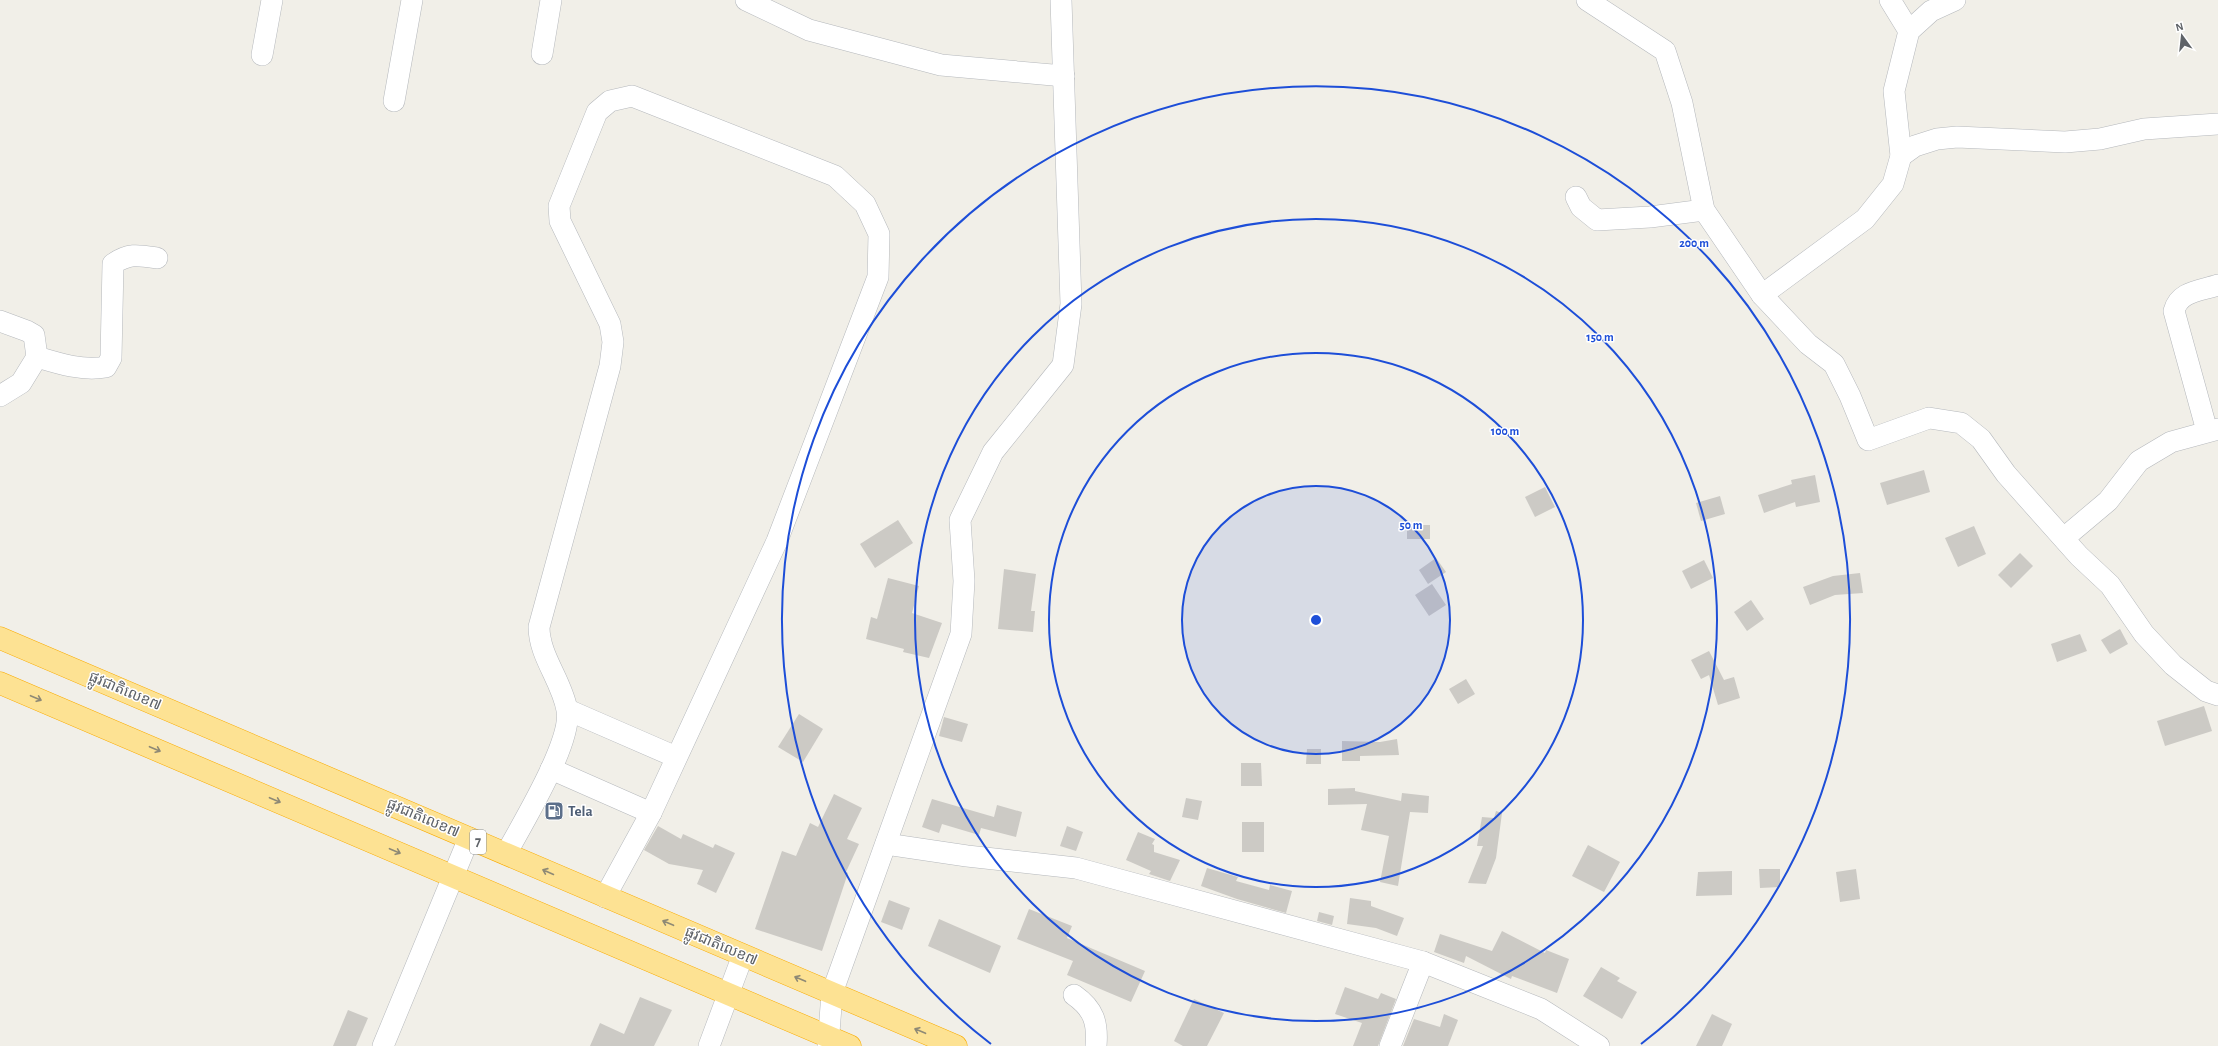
<svg xmlns="http://www.w3.org/2000/svg" width="2218" height="1046" font-family="'Alegreya Sans','Noto Sans Khmer',sans-serif">
<style>
.building{fill:#cccac5}
.lines{fill:none;stroke-linecap:round;stroke-linejoin:round}
.minor-casing{stroke:#b5b8bc;stroke-width:22}
.highway-casing{stroke:#f9ab00;stroke-width:23}
.minor{stroke:#fff;stroke-width:21}
.highway{stroke:#fde293;stroke-width:22}
.oneway{stroke:#8e8975}
.ring{fill:none;stroke:#1d4ed8;stroke-width:2}
.labels{text-anchor:middle;dominant-baseline:central;stroke-width:3;stroke-linejoin:round;paint-order:stroke}
.shield{fill:#fff;stroke:#8f9295;stroke-width:1}
.shield-label{font-size:14px;font-weight:bold;fill:#5f6368}
.street-label{font-size:15px;fill:#5f6368;stroke:#fff}
.service-label{font-size:15px;font-weight:bold;fill:#4e5e75;stroke:#fff;text-anchor:start}
.centre{fill:#1d4ed8;stroke:#fff;stroke-width:2}
.ring-label{font-size:12px;text-anchor:middle;font-weight:bold;fill:#1d4ed8;stroke:#fff;stroke-width:3;stroke-linejoin:round;paint-order:stroke}
</style>
<rect width="100%" height="100%" fill="#f1efe8"/>
<g class="building">
<path d="M1924,470l6,22 -43,13 -7,-22z"/>
<path d="M1815,475l5,27 -24,5 -1,-5 -31,11 -6,-18 34,-11 -1,-4z"/>
<path d="M1545,487l10,20 -20,10 -10,-20z"/>
<path d="M1720,496l5,18 -24,7 -5,-18z"/>
<path d="M898,520l15,23 -38,25 -15,-24z"/>
<rect x="1407" y="525" width="23" height="14"/>
<path d="M1974,526l12,28 -28,13 -13,-29z"/>
<path d="M2020,553l13,13 -22,22 -13,-13z"/>
<path d="M1436,558l10,14 -18,12 -9,-14z"/>
<path d="M1704,560l9,18 -22,11 -9,-18z"/>
<path d="M1004,569l32,5 -5,37h4l-2,21 -35,-3z"/>
<path d="M1860,573l3,20 -28,2 -25,10 -7,-18 30,-11z"/>
<path d="M888,578l31,8 -7,27 30,10 -13,35 -26,-6 1,-3 -38,-10 5,-22 6,2z"/>
<path d="M1432,584l14,21 -17,11 -14,-21z"/>
<path d="M1751,600l13,19 -17,12 -13,-19z"/>
<path d="M2120,629l8,15 -18,10 -9,-14z"/>
<path d="M2080,634l7,17 -30,11 -6,-18z"/>
<path d="M1709,651l15,29 10,-3 6,21 -22,7 -9,-30 -8,4 -10,-19z"/>
<path d="M1466,679l9,15 -17,10 -9,-15z"/>
<path d="M2204,706l8,25 -47,15 -8,-25z"/>
<path d="M799,714l24,15 -20,33 -25,-15z"/>
<path d="M944,717l24,7 -6,18 -23,-6z"/>
<path d="M1397,739l2,16 -39,1v5h-18v-20l38,1z"/>
<path d="M1307,749h14v15h-15z"/>
<path d="M1241,763h20l1,23h-21z"/>
<path d="M1355,788v3l46,10 1,-8 27,3 -1,17 -18,-1 -12,74 -18,-4 9,-46 -28,-6 6,-26 -39,1v-16z"/>
<path d="M834,794l28,14 -15,31 12,5 -13,28 2,1 -26,78 -67,-22 27,-78 14,5 14,-33 8,4z"/>
<path d="M1186,798l16,3 -4,19 -16,-3z"/>
<path d="M932,799l62,18 3,-12 25,7 -6,25 -35,-9 -2,7 -37,-11 -3,9 -17,-6z"/>
<path d="M1496,811l6,2 -6,45 -10,26 -18,-1 15,-37h-6l5,-29 12,1z"/>
<rect x="1242" y="822" width="22" height="30"/>
<path d="M658,826l23,13 2,-5 30,14 2,-4 20,9 -19,40 -19,-9 6,-14 -34,-6 -25,-14z"/>
<path d="M1067,826l16,6 -7,19 -16,-5z"/>
<path d="M1138,832l17,7 -3,5 2,1v7l26,8 -10,21 -21,-7 2,-3 -25,-11z"/>
<path d="M1588,845l32,17 -16,30 -32,-16z"/>
<path d="M1207,868l31,9 -2,4 33,9 1,-5 22,6 -6,22 -49,-14 -36,-13z"/>
<path d="M1759,869h21v18l-20,1z"/>
<path d="M1856,869l4,30 -20,3 -4,-30z"/>
<path d="M1732,871v24l-36,1 2,-24z"/>
<path d="M1350,898l21,3v5l33,12 -7,18 -21,-8 -29,-4z"/>
<path d="M889,900l21,8 -8,22 -21,-8z"/>
<path d="M1029,909l43,17 -5,12 78,33 -14,31 -64,-27 6,-14 -56,-22z"/>
<path d="M1319,912l15,4 -2,9 -15,-4z"/>
<path d="M939,919l62,27 -11,27 -62,-27z"/>
<path d="M1502,931l43,22 1,-3 23,9 -12,34 -45,-17 -1,3 -45,-23 -2,7 -30,-11 6,-18 52,17z"/>
<path d="M1601,967l19,11 -3,3 20,11 -15,27 -39,-23z"/>
<path d="M1345,987l33,12 3,-6 15,6 -18,47h-25l9,-23 -27,-9z"/>
<path d="M640,997l32,13 -18,36h-64l10,-23 24,11z"/>
<path d="M1194,999l30,14 -17,33h-24l-9,-5z"/>
<path d="M348,1010l20,8 -12,28h-23z"/>
<path d="M1444,1014l14,6 -10,26h-45l11,-27 26,8z"/>
<path d="M1712,1014l20,10 -10,22h-26z"/>
</g>
<g class="lines">
<g class="minor-casing">
<g id="minor">
<path d="M746,0l63,30 132,35 123,11"/>
<path d="M1587,0l78,51 17,52 22,107 58,85 46,49 26,20 16,32 18,44 61,-22 32,5 20,16 25,35 73,82 31,29 34,49 29,31 33,26 12,4"/>
<path d="M1890,0l19,31"/>
<path d="M542,54l9,-54"/>
<path d="M262,55l10,-55"/>
<path d="M394,101l18,-101"/>
<path d="M1901,156l14,-10 22,-7 20,-2 108,5 35,-3 44,-10 74,-5"/>
<path d="M1576,197l5,10 16,13 53,-3 54,-7"/>
<path d="M1762,295l103,-76 28,-35 8,-28 -7,-65 15,-60 22,-20 24,-11"/>
<path d="M0,321l27,10 7,4 3,22 -16,26 -21,13"/>
<path d="M37,357c23,7 45,14 69,10l5,-9 2,-94c16,-11 25,-9 44,-6"/>
<path d="M2207,431l-33,-120c5,-20 26,-20 44,-26"/>
<path d="M2064,538l44,-37 31,-40 32,-19 47,-13"/>
<path d="M568,710l108,47"/>
<path d="M551,769l100,44"/>
<path d="M886,844l81,12 109,12 347,94 118,47 58,37"/>
<path d="M506,854c16,-30 67,-113 61,-144 -5,-29 -28,-54 -28,-83l71,-261 3,-24 -3,-18 -50,-103 -1,-15 38,-94 13,-11 22,-5 203,80 30,28 14,30 -1,43 -101,264 -126,272 -46,84"/>
<path d="M1074,995c20,14 24,28 22,51"/>
<path d="M383,1046l86,-208"/>
<path d="M709,1046l34,-91"/>
<path d="M828,1046l4,-53 129,-359 3,-53 -4,-61 33,-68 70,-87 8,-61 -10,-304"/>
<path d="M1390,1046l33,-84"/>
</g>
</g>
<g class="highway-casing">
<g id="highway">
<path d="M0,638l956,408"/>
<path d="M0,683l850,363"/>
</g>
</g>
<use href="#minor" class="minor"/>
<use href="#highway" class="highway"/>
</g>
<defs><path id="oneway-shaft" d="M-6 0H5M1.5-3L5.5 0L1.5 3" fill="none" stroke-width="1.6" stroke-linecap="round" stroke-linejoin="round"/></defs>
<g class="oneway">
<use href="#oneway-shaft" transform="translate(36 698) rotate(23)"/>
<use href="#oneway-shaft" transform="translate(155 749) rotate(23)"/>
<use href="#oneway-shaft" transform="translate(275 800) rotate(23)"/>
<use href="#oneway-shaft" transform="translate(395 851) rotate(23)"/>
<use href="#oneway-shaft" transform="translate(548 872) rotate(-156)"/>
<use href="#oneway-shaft" transform="translate(668 923) rotate(-157)"/>
<use href="#oneway-shaft" transform="translate(800 979) rotate(-157)"/>
<use href="#oneway-shaft" transform="translate(920 1031) rotate(-157)"/>
</g>
<circle cx="1316" cy="620" r="134" fill="#1d4ed8" fill-opacity=".12"/>
<g class="ring">
<circle cx="1316" cy="620" r="134"/>
<circle cx="1316" cy="620" r="267"/>
<circle cx="1316" cy="620" r="401"/>
<path d="M991 1044A534 534 0 1 1 1641 1044"/>
</g>
<defs>
<g id="fuel-square" transform="scale(1)"><rect x="-9" y="-9" width="18" height="18" rx="4" fill="#5c6f8a" stroke="#fff"/><path d="M-5.5-6h7V0h2V4h1.3V-2.5L3-4.5l.8-.8L6-3V5H2.5V1h-1V6h-7ZM-4.2-4.7v3.2H.2V-4.7Z" fill="#fff"/></g>
</defs>
<g fill-rule="evenodd">
<use href="#fuel-square" x="554" y="811"/>
</g>
<g class="labels">
<rect class="shield" x="470" y="830" width="16" height="24" rx="3"/>
<g class="shield-label">
<text x="478" y="842">7</text>
</g>
<g class="street-label">
<text transform="translate(125 691) rotate(23)">ផ្លូវជាតិលេខ៧</text>
<text transform="translate(423 818) rotate(23)">ផ្លូវជាតិលេខ៧</text>
<text transform="translate(721 946) rotate(23)">ផ្លូវជាតិលេខ៧</text>
</g>
<g class="service-label">
<text x="568" y="811">Tela</text>
</g>
</g>
<circle cx="1316" cy="620" r="6" class="centre"/>
<g class="ring-label">
<text x="1694" y="247">200 m</text>
<text x="1600" y="341">150 m</text>
<text x="1505" y="435">100 m</text>
<text x="1411" y="529">50 m</text>
</g>
<g transform="translate(2182 36) rotate(345)" stroke="#ffffff" stroke-width="3" paint-order="stroke">
<path d="M0-3L7 15L0 10L-7 15Z" fill="#5f6368"/>
<text y="-6" font-size="11" font-weight="bold" text-anchor="middle" fill="#5f6368">N</text>
</g>
</svg>
